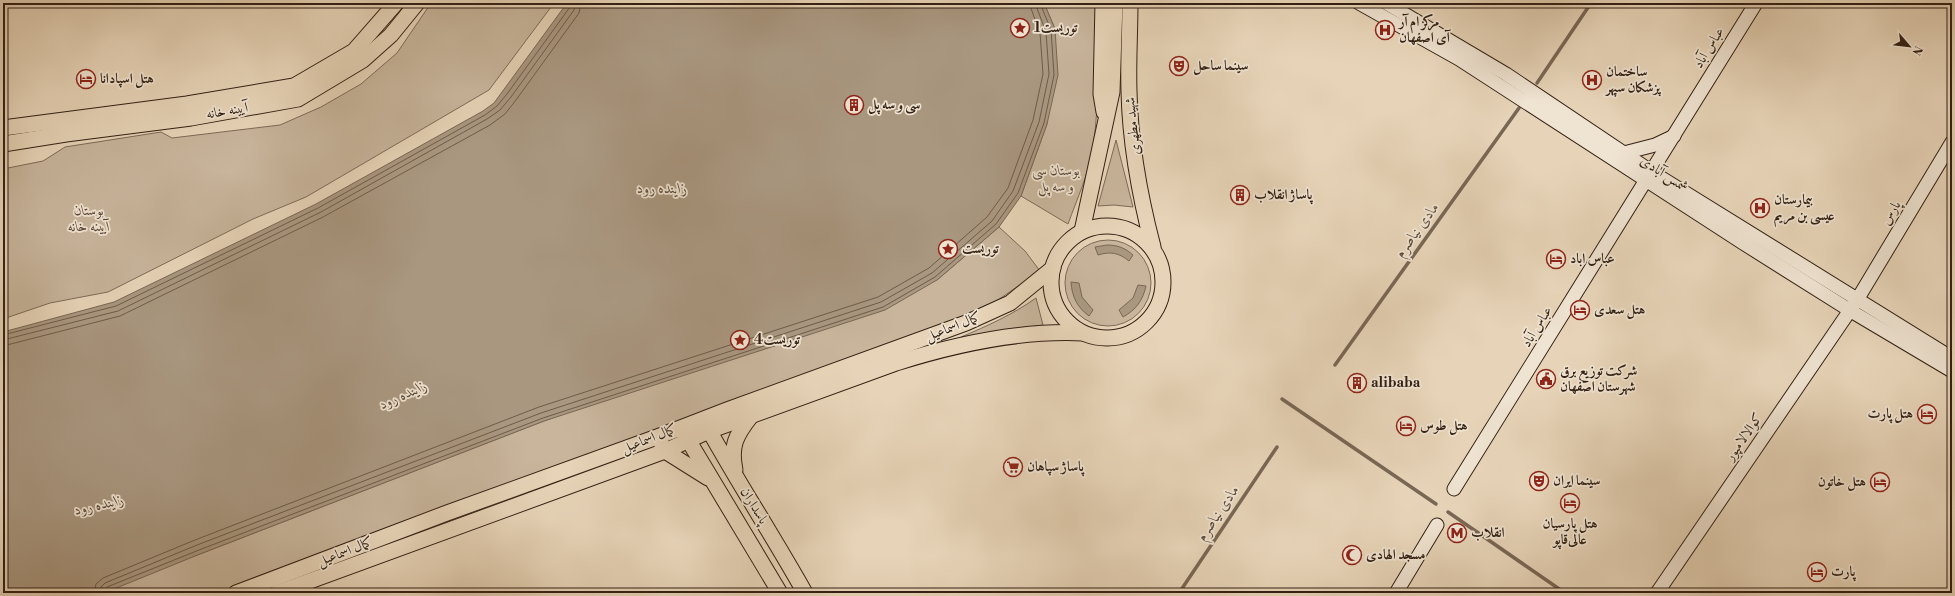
<svg xmlns="http://www.w3.org/2000/svg" width="1955" height="596" font-family="'Libre Bodoni',Amiri,serif">
<style>
.green{fill:#c8b59c;stroke:#7d6a58}
.water{fill:#a99780;stroke:#796755}
.lines{fill:none;stroke-linecap:round;stroke-linejoin:round}
.shore{stroke:#6e5c4a;stroke-width:1}
.stream{stroke:#796755;stroke-width:3.5}
.secondary-casing{stroke:#322014;stroke-width:15}
.primary-casing{stroke:#322014;stroke-width:17}
.secondary{stroke:#efe3d1;stroke-width:13}
.primary{stroke:#e7d4b8;stroke-width:15}
.labels{text-anchor:middle;dominant-baseline:central;stroke-width:3.5;stroke-linejoin:round;paint-order:stroke}
.poi-label{font-size:14px;font-weight:bold;fill:#322014;stroke:#efe3d1;text-anchor:start}
.street-label{font-size:14px;fill:#322014;stroke:#efe3d1}
.park-label{font-size:14px;font-style:italic;fill:#584536;stroke:#efe3d1}
.water-label{font-size:15px;font-style:italic;fill:#5c4a3a;stroke:#efe3d1}
</style>
<rect width="100%" height="100%" fill="#e7d4b8"/>
<filter id="stains"><feTurbulence type="fractalNoise" baseFrequency=".005" numOctaves="4"/><feColorMatrix values="0 0 0 0 .2 0 0 0 0 .09 0 0 0 0 .02 0 0 0 .5 -.17"/></filter>
<radialGradient id="worn" r=".72"><stop offset=".6" stop-color="#630" stop-opacity="0"/><stop offset="1" stop-color="#630" stop-opacity=".3"/></radialGradient>
<g class="green">
<path d="M431,3h123l-65,87 -183,107 -53,22 -145,73 -58,11 -47,16v-150l40,-8 22,-14 96,-15 11,6 108,-13 41,-18 40,-23 36,-31z"/>
<path d="M1044,3h55c-1,48 1,97 -6,144 -4,26 -16,52 -25,77l-47,-28 26,-72 8,-95z"/>
<path d="M1116,140l17,67 -19,-2 -16,1z"/>
<path d="M999,227l26,24 15,20 -58,40 -759,282h-131l108,-39 344,-133 393,-141z"/>
<circle cx="1108" cy="283" r="43"/>
<path d="M1036,298l7,27 -82,12c26,-11 51,-22 75,-39z"/>
</g>
<g class="water">
<path d="M567,3h477l11,26 3,46 -11,49 -26,72 -22,31 -62,53 -52,30 -341,111 -344,133 -96,39h-101v-261l111,-30 202,-98 167,-93 11,-8z"/>
<path d="M1107,245c11,0 18,3 26,10l-4,6c-10,-8 -18,-10 -31,-6l-3,-8z"/>
<path d="M1071,282l8,1 3,14 11,13 -4,6c-12,-9 -17,-19 -18,-34z"/>
<path d="M1138,285l8,1c-3,14 -10,24 -23,31l-4,-7 14,-12z"/>
</g>
<g class="lines">
<g class="shore">
<path d="M3,335l113,-29 202,-98 167,-93 12,-9 10,-12 63,-87v-4"/>
<path d="M3,340l115,-29 203,-99 166,-93 13,-9 11,-13 63,-87 1,-7"/>
<path d="M3,346l117,-30 203,-99 167,-92 15,-11 11,-14 63,-87 2,-10"/>
<path d="M94,593l2,-9 7,-6 92,-38 344,-133 339,-110 51,-29 58,-51 21,-29 25,-68 10,-46 -3,-41 -11,-30"/>
<path d="M100,593l1,-6 4,-4 92,-38 344,-132 340,-111 51,-29 60,-52 21,-30 26,-69 10,-48 -3,-42 -11,-29"/>
<path d="M105,593l2,-6 92,-37 344,-132 340,-111 52,-30 61,-53 22,-31 26,-70 10,-48 -3,-45 -11,-27"/>
</g>
<g class="stream">
<path d="M1537,83l54,-80"/>
<path d="M1335,365l184,-257"/>
<path d="M1282,399l154,105"/>
<path d="M1448,512l117,81"/>
<path d="M1179,593l98,-146"/>
</g>
<g class="secondary-casing">
<g id="secondary">
<path d="M1359,3l100,56 284,184 108,68 101,60"/>
<path d="M1386,3l120,71 146,98 300,186"/>
<path d="M1624,153l31,-8 19,-9"/>
<path d="M1454,489l302,-486"/>
<path d="M1396,593l41,-68"/>
<path d="M1657,593l200,-293 95,-158"/>
</g>
</g>
<g class="primary-casing">
<g id="primary">
<path d="M1103,3l-2,91 3,18"/>
<path d="M1130,3c0,29 -2,59 -1,88 1,52 11,106 24,156"/>
<path d="M3,128l184,-24 107,-18 60,-35 42,-48"/>
<path d="M3,144l63,-10 125,-16 107,-19 65,-39 28,-25 26,-32"/>
<circle cx="1107" cy="282" r="56"/>
<path d="M1082,231l30,-139 3,-89"/>
<path d="M705,423c32,58 68,113 100,170"/>
<path d="M684,433l96,160"/>
<path d="M662,445l3,6 43,27"/>
<path d="M735,470c-5,-24 1,-35 16,-54"/>
<path d="M236,593l211,-80 210,-76 70,-27 239,-87 44,-20 43,-35"/>
<path d="M277,593l388,-142 44,-20 187,-68c60,-19 123,-33 187,-30"/>
</g>
</g>
<use href="#secondary" class="secondary"/>
<use href="#primary" class="primary"/>
</g>
<defs>
<g id="sight-ring" transform="scale(1)"><circle r="9.5" fill="#efe3d1" stroke="#8f2418" stroke-width="1.5"/><path d="M0-6L1.8-2.2L6-1.7L2.9 1.2L3.7 5.4L0 3.3L-3.7 5.4L-2.9 1.2L-6-1.7L-1.8-2.2Z" fill="#8f2418"/></g>
<g id="hospital-ring" transform="scale(1)"><circle r="9.5" fill="#efe3d1" stroke="#8f2418" stroke-width="1.5"/><path d="M-5-5h3v3.5h4V-5h3V5h-3V1.5h-4V5h-3Z" fill="#8f2418"/></g>
<g id="theatre-ring" transform="scale(1)"><circle r="9.5" fill="#efe3d1" stroke="#8f2418" stroke-width="1.5"/><path d="M-5-5.5Q0-4 5-5.5V0Q5 5 0 6Q-5 5-5 0ZM-3.3-2.5H-1v1.5H-3.3ZM1-2.5H3.3v1.5H1ZM-2.8 1Q0 5.5 2.8 1Z" fill="#8f2418"/></g>
<g id="hotel-ring" transform="scale(1)"><circle r="9.5" fill="#efe3d1" stroke="#8f2418" stroke-width="1.5"/><path d="M-6-4.5h1.5V1H6V5H4.5V3h-9V5H-6ZM-4 0a1.8 1.8 0 1 1 3.6 0ZM.5 0V-2.5h3Q6-2.5 6 0Z" fill="#8f2418"/></g>
<g id="building-ring" transform="scale(1)"><circle r="9.5" fill="#efe3d1" stroke="#8f2418" stroke-width="1.5"/><path d="M-4-6H4V6H1V3H-1V6H-4ZM-2.5-4.3h1.7v1.8h-1.7ZM.8-4.3h1.7v1.8H.8ZM-2.5-1h1.7V.8h-1.7ZM.8-1h1.7V.8H.8Z" fill="#8f2418"/></g>
<g id="civic-ring" transform="scale(1)"><circle r="9.5" fill="#efe3d1" stroke="#8f2418" stroke-width="1.5"/><path d="M-.6-6.5H3V-4.5H.6V-3L4-1V1h2V6H-6V1h2V-1L-.6-3ZM-1.2 2.5V6h2.4V2.5Z" fill="#8f2418"/></g>
<g id="supermarket-ring" transform="scale(1)"><circle r="9.5" fill="#efe3d1" stroke="#8f2418" stroke-width="1.5"/><path d="M-6-5.5h2.5l.6 2H6L4.5 2H-2.5L-4.4-4H-6ZM-1.5 3.2a1.3 1.3 0 1 0 .1 0ZM3 3.2a1.3 1.3 0 1 0 .1 0Z" fill="#8f2418"/></g>
<g id="metro-ring" transform="scale(1)"><circle r="9.5" fill="#efe3d1" stroke="#8f2418" stroke-width="1.5"/><path d="M-5.5 5V-5H-3L0 0L3-5H5.5V5H3V-.5L0 4L-3-.5V5Z" fill="#8f2418"/></g>
<g id="mosque-ring" transform="scale(1)"><circle r="9.5" fill="#efe3d1" stroke="#8f2418" stroke-width="1.5"/><path d="M3.5-4.9A6 6 0 1 0 3.5 4.9A5 5 0 1 1 3.5-4.9Z" fill="#8f2418"/></g>
</defs>
<g fill-rule="evenodd">
<use href="#sight-ring" x="1020" y="28"/>
<use href="#hospital-ring" x="1385" y="30"/>
<use href="#theatre-ring" x="1179" y="66"/>
<use href="#hotel-ring" x="86" y="79"/>
<use href="#hospital-ring" x="1592" y="80"/>
<use href="#building-ring" x="854" y="105"/>
<use href="#building-ring" x="1240" y="195"/>
<use href="#hospital-ring" x="1760" y="208"/>
<use href="#sight-ring" x="948" y="249"/>
<use href="#hotel-ring" x="1556" y="259"/>
<use href="#hotel-ring" x="1580" y="310"/>
<use href="#sight-ring" x="740" y="340"/>
<use href="#civic-ring" x="1546" y="379"/>
<use href="#building-ring" x="1357" y="383"/>
<use href="#hotel-ring" x="1927" y="414"/>
<use href="#hotel-ring" x="1406" y="426"/>
<use href="#supermarket-ring" x="1013" y="467"/>
<use href="#theatre-ring" x="1539" y="481"/>
<use href="#hotel-ring" x="1880" y="482"/>
<use href="#hotel-ring" x="1570" y="503"/>
<use href="#metro-ring" x="1457" y="533"/>
<use href="#mosque-ring" x="1352" y="555"/>
<use href="#hotel-ring" x="1817" y="572"/>
</g>
<g class="labels">
<g class="poi-label">
<text x="1399" y="22">مرکز ام آر<tspan x="1399" dy="16">آی اصفهان</tspan></text>
<text x="1034" y="28">توریست1</text>
<text x="1193" y="66">سینما ساحل</text>
<text x="1606" y="72">ساختمان<tspan x="1606" dy="16">پزشکان سپهر</tspan></text>
<text x="100" y="79">هتل اسپادانا</text>
<text x="868" y="105">سی و سه پل</text>
<text x="1254" y="195">پاساژ انقلاب</text>
<text x="1774" y="200">بیمارستان<tspan x="1774" dy="16">عیسی بن مریم</tspan></text>
<text x="962" y="249">توریست</text>
<text x="1570" y="259">عباس اباد</text>
<text x="1594" y="310">هتل سعدی</text>
<text x="754" y="340">توریست4</text>
<text x="1560" y="371">شرکت توزیع برق<tspan x="1560" dy="16">شهرستان اصفهان</tspan></text>
<text x="1371" y="383">alibaba</text>
<text x="1913" y="414" text-anchor="end">هتل پارت</text>
<text x="1420" y="426">هتل طوس</text>
<text x="1027" y="467">پاساژ سپاهان</text>
<text x="1553" y="481">سینما ایران</text>
<text x="1866" y="482" text-anchor="end">هتل خاتون</text>
<text x="1570" y="524" text-anchor="middle">هتل پارسیان<tspan x="1570" dy="16">عالی‌قاپو</tspan></text>
<text x="1471" y="533">انقلاب</text>
<text x="1366" y="555">مسجد الهادی</text>
<text x="1831" y="572">پارت</text>
</g>
<g class="street-label">
<text transform="translate(1709 48) rotate(-58)">عباس آباد</text>
<text transform="translate(227 111) rotate(-10)">آیینه خانه</text>
<text transform="translate(1133 126) rotate(-96)">شهید مطهری</text>
<text transform="translate(1664 174) rotate(33)">شمس آبادی</text>
<text transform="translate(1891 213) rotate(-59)">پارس</text>
<text transform="translate(953 327) rotate(-21)">کمال اسماعیل</text>
<text transform="translate(1537 327) rotate(-58)">عباس آباد</text>
<text transform="translate(1744 437) rotate(-55)">کوالالامپور</text>
<text transform="translate(649 439) rotate(-21)">کمال اسماعیل</text>
<text transform="translate(754 506) rotate(58)">پاسداران</text>
<text transform="translate(345 552) rotate(-21)">کمال اسماعیل</text>
</g>
<g class="park-label">
<text x="1056" y="171">بوستان سی<tspan x="1056" dy="16">و سه پل</tspan></text>
<text x="89" y="211">بوستان<tspan x="89" dy="16">آیینه خانه</tspan></text>
</g>
<g class="water-label">
<text x="662" y="188">زاینده رود</text>
<text transform="translate(1417 230) rotate(-54)">مادی نیاصرم</text>
<text transform="translate(403 395) rotate(-24)">زاینده رود</text>
<text transform="translate(99 505) rotate(-13)">زاینده رود</text>
<text transform="translate(1218 513) rotate(-56)">مادی نیاصرم</text>
</g>
</g>
<rect width="1955" height="596" fill="none" stroke="#e7d4b8" stroke-width="16"/>
<rect x="4" y="4" width="1947" height="588" fill="none" stroke="#322014" stroke-width="2"/>
<rect x="8" y="8" width="1939" height="580" fill="none" stroke="#322014"/>
<g transform="translate(1909 46) rotate(118)" stroke="#efe3d1" stroke-width="3" paint-order="stroke">
<path d="M0-3L7 15L0 10L-7 15Z" fill="#322014"/>
<text y="-6" font-size="11" font-weight="bold" text-anchor="middle" fill="#322014">N</text>
</g>
<rect width="100%" height="100%" filter="url(#stains)"/>
<rect width="100%" height="100%" fill="url(#worn)"/>
</svg>
